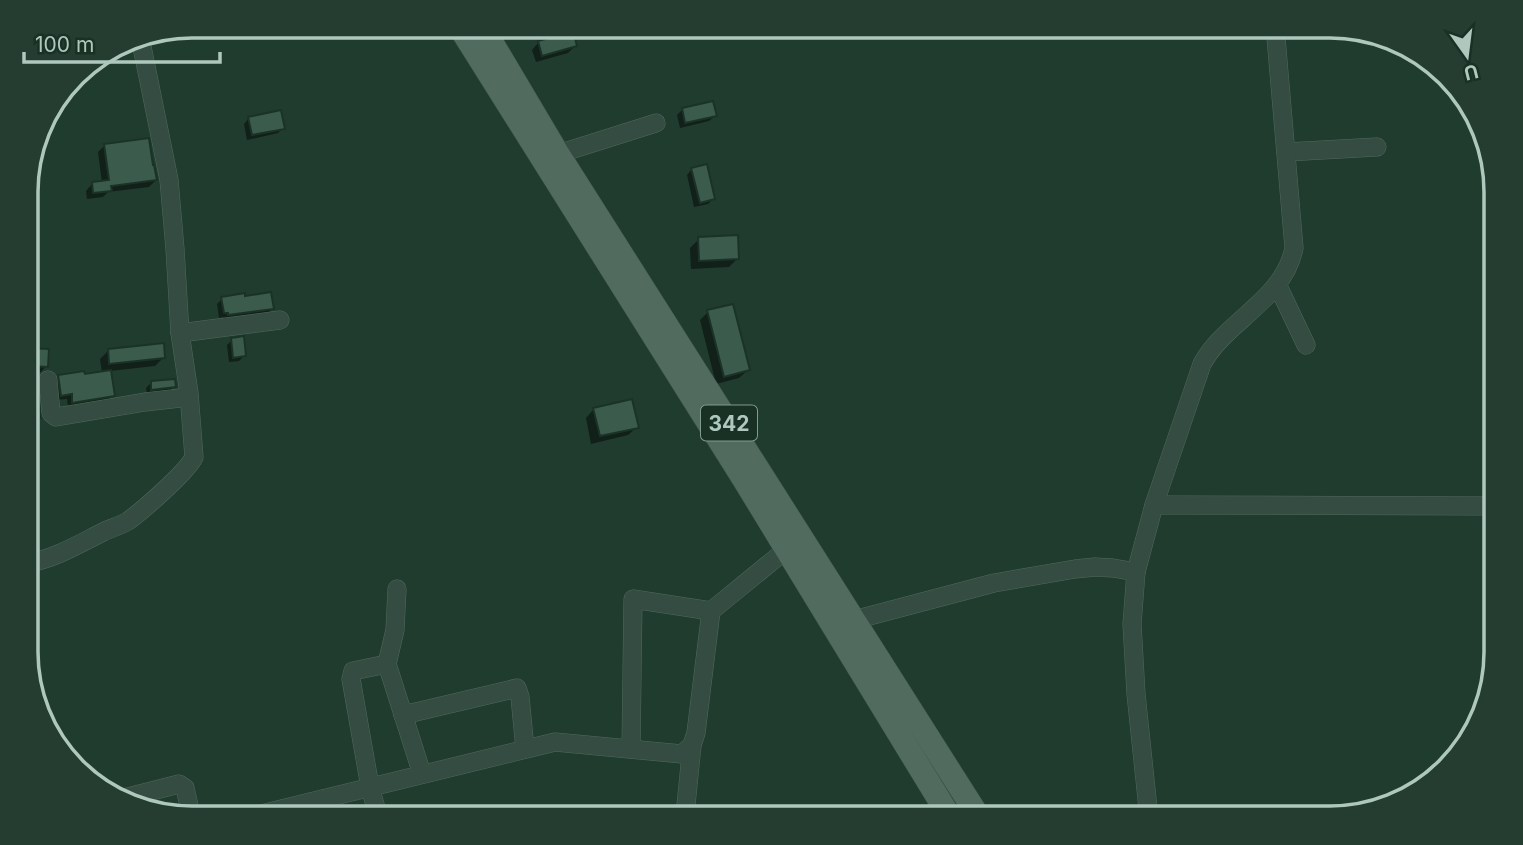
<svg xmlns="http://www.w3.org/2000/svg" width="1523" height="845" font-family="Inter,sans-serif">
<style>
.shadow{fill:#0007}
.building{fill:#3b5b4d;stroke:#1b3327;stroke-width:2}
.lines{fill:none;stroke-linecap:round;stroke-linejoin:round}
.minor-casing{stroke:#516a5e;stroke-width:19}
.major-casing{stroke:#40584d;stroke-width:24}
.minor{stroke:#344c41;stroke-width:18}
.major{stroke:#516c5f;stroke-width:23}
.labels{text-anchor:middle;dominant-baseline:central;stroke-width:6;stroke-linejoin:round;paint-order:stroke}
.shield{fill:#193125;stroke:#819b8f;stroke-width:2}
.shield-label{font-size:21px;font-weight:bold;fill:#aec8bd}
.rim{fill:none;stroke:#aec8bd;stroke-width:3.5}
</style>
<rect width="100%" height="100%" fill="#203c2e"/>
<g class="shadow">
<path d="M570,26l5,20 -7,7 -32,9 -4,-12 7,-8 13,-3 -3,-9 3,-4z"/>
<path d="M683,109l32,7 -6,5 -29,7 -3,-13z"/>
<path d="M249,118l34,10 -5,5 -31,7 -3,-16z"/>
<path d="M105,145l51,35 -7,7 -41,5 -5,5 -16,2 -1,-8 6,-7 10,-1 -4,-31z"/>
<path d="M692,169l21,30 -5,5 -14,3 -7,-32z"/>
<path d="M699,239l38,20 -8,8 -38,2 -1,-21z"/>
<path d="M244,298l28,11 -5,5 -43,6 -1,-3 -4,1 -2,-14 5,-5z"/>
<path d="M708,312l40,58 -9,8 -23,6 -16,-64z"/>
<path d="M232,340l12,16 -5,5 -10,1 -2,-17z"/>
<path d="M30,350l16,16 -5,6 -13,-1v-19z"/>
<path d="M109,350l55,7 -9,9 -45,5 3,24 -5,5 -40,7 -1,-8 -11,1 -2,-18 5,-5 24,-1 19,-3 -2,-14z"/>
<path d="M152,382l22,4 -5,6 -22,2 -1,-6z"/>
<path d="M36,397l3,20 -5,5 -6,1v-25z"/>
<path d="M594,409l43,18 -9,8 -37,9 -5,-26z"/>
</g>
<g class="building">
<path d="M557,26h15l5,20 -35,10 -4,-15 21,-6z"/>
<path d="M713,101l4,15 -32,7 -3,-15z"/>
<path d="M281,110l4,19 -33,6 -4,-18z"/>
<path d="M149,138l4,27h1l3,15 -46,6 1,5 -19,2 -1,-11 17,-2 -5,-36z"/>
<path d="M707,164l8,35 -15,4 -9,-35z"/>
<path d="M738,235l1,24 -40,2 -1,-24z"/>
<path d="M271,292l3,17 -46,6v-2h-4l-3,-16 24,-4v3z"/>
<path d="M733,304l17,66 -26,7 -17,-67z"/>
<path d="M244,336l2,20 -13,2 -2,-20z"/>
<path d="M164,343l1,15 -56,6 -1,-15z"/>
<path d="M29,348l20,1 -1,18 -20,-1z"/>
<path d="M111,370l4,26 -43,7v-9l-11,2 -3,-21 26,-4 1,3z"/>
<path d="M175,379l1,8 -25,3v-9z"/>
<path d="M38,395l3,23 -13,1v-23z"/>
<path d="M632,399l7,29 -39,8 -7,-28z"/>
</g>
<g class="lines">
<g class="minor-casing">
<g id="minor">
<path d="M1286,152l91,-5"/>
<path d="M558,154l98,-31"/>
<path d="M1277,284l29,61"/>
<path d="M180,333l100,-13"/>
<path d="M48,380l3,33 5,4 89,-15 44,-5"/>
<path d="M1154,505l342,1"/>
<path d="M28,563c26,-4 51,-19 75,-31 8,-4 17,-6 25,-11 14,-10 60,-50 66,-64l-5,-64 -9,-60 -5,-84 -6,-69 -29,-143"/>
<path d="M397,589l-2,41 -8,34 35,110"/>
<path d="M854,620l140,-37 81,-14 20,-2 18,1 23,4"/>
<path d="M403,715l114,-27 3,9 5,52"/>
<path d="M631,749l2,-150 78,12"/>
<path d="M124,798l55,-14 6,4 7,31"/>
<path d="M323,799l4,20"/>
<path d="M685,815l7,-70"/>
<path d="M1149,818l-13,-124 -4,-70 4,-52 18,-67 48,-141c23,-43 82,-64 92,-116l-19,-222"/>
<path d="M241,819l314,-77 127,12 10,-9 4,-12 15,-122 76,-62"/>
<path d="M379,819l-9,-32 -19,-108 2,-8 34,-7"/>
</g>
</g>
<g class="major-casing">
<g id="major">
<path d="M459,26l284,452 208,341"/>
<path d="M482,26l76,128 422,665"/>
</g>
</g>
<use href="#minor" class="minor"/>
<use href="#major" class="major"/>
</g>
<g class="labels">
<rect class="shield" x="701" y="405.5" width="56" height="35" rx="5"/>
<g class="shield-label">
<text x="729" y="423">342</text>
</g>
</g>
<path d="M0 0H1523V845H0ZM192 38H1330A154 154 0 0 1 1484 192V652A154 154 0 0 1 1330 806H192A154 154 0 0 1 38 652V192A154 154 0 0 1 192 38Z" fill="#253d31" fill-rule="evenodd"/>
<path class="rim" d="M192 38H1330A154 154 0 0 1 1484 192V652A154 154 0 0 1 1330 806H192A154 154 0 0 1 38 652V192A154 154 0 0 1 192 38Z"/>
<g transform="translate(1467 56) rotate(166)" stroke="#193125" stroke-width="5" paint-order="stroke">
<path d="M0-5L12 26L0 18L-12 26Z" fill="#aec8bd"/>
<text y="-10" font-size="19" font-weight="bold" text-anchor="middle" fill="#aec8bd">U</text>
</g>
<path d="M24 52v10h196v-10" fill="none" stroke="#aec8bd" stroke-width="3.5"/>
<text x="35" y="52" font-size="21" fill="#aec8bd" stroke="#193125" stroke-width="5" paint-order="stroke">100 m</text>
</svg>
